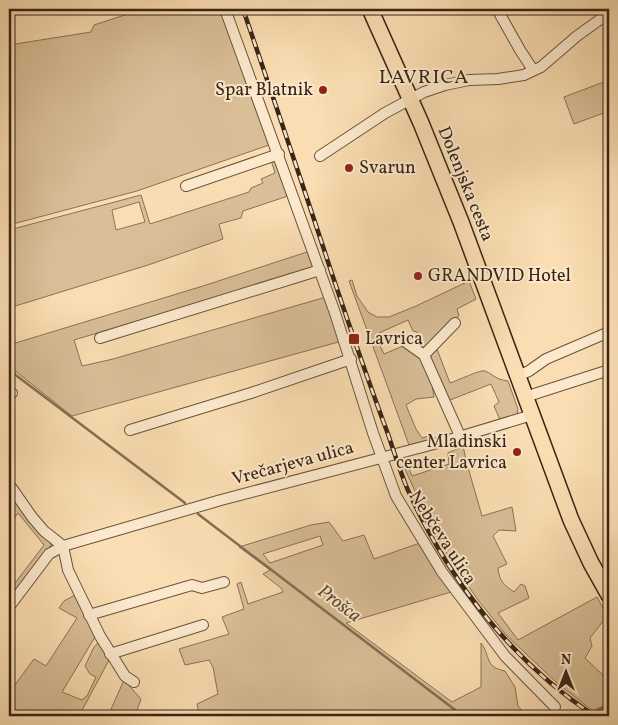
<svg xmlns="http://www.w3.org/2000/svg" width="618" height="725" font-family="Vollkorn,serif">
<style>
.green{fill:#d9be97;stroke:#897256;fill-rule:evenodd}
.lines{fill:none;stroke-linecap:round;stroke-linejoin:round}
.stream{stroke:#856e53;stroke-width:2.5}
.minor-casing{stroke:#69533c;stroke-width:12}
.primary-casing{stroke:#392515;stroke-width:18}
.minor{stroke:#fce9cd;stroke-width:10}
.primary{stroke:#faddb2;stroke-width:15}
.rail-casing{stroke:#392515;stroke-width:4.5}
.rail{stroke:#fce9cd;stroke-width:2.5;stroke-dasharray:8;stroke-linecap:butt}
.poi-dot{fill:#8f2418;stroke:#fce9cd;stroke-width:2}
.labels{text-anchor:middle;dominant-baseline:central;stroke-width:4;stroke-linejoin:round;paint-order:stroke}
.poi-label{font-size:18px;fill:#392515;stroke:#fce9cd;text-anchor:start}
.street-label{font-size:18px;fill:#392515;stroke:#fce9cd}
.water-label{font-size:19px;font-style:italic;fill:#5f4934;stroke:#fce9cd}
.quarter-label{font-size:20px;letter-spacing:1px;fill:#392515;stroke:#fce9cd}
</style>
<rect width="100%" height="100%" fill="#faddb2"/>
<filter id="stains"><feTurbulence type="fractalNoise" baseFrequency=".004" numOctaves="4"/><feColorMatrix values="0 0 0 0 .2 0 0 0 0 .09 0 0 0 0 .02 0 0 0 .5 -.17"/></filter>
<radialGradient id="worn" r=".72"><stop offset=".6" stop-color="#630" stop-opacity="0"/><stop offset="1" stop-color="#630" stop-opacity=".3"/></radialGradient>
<g class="green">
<path d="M143,9h79l47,136 -132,46 -128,34v-180l82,-13 3,-7z"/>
<path d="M609,80v31l-35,13 -10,-27z"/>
<path d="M277,157l14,38 -48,16 -2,7 -22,6 4,15 -75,26 -139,43v-78l132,-35 9,29 99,-32 2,-4 12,-5 -2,-4 14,-6 -4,-13zM139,202l6,20 -29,8 -4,-20z"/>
<path d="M310,251l6,17 -242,72 8,26 31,-7 213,-62 16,44 -270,75 -63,-50v-21l194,-59z"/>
<path d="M352,280l5,16 11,16 9,5h12l27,-11 53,-25 7,18 -19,10 2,7 -35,31 -3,1c-3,-6 -1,-10 -4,-16l-4,-1 -5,-11 -29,13 -3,4 8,17 19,-8 18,12 10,21 3,18 -18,2 -10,6 10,24 6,9 10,-3 2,4 -25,6 -60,-164z"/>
<path d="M435,344l15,39c7,-2 31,-14 35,-12 10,4 9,8 23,10l10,28 -1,5 -17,6 -6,-14 5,-4 -8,-18 -41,16 -5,-1 -17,-40z"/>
<path d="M463,446l4,18 15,52 30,-9 4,24 -17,-1 -6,6 14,28 -9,4c1,13 6,17 16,24l7,-8 4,2 4,12 -31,15 20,27 79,-43 10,19 -17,22 2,8 -7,12 24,23v22l-16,8 -36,-28 -51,-48 -28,-35 -21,-30 -24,-39 -29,-64 4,-1 4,10 37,-12 -1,-11z"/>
<path d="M9,495l5,3 37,46 -1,4 -41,53v-10l35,-46 -26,-32 -9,12z"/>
<path d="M329,522l14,19 21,-6 10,24 46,-16 31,49 -105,31 106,79 29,-15v-44c10,13 3,24 24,28l10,16 3,19 9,10h-341l13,-3 -2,-9 21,-10 -5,-27 -4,-7 -24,5 -6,-16 50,-15 -7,-17 22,-8 -7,-25 4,-2 7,22 35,-12 -2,-4 -18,-14 7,-4 -31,-23 72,-22zM320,536l3,9 -53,18 -7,-9z"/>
<path d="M75,595l20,42 -33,55 20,8 5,-4 9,-19 -6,-3 -5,-8 9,-19 5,-5 10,18 -30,56h-70v-23l25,-34 12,7 31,-48 -18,-10 5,-7z"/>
<path d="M124,680l17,19 -6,17h-27z"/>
</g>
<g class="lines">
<g class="stream">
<path d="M9,370l176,133"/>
<path d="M198,514l265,202"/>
<path d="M596,711l13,-6"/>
</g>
<g class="minor-casing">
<g id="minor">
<path d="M225,9l110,304 38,120 23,63 46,76 63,84 50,51"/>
<path d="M497,9l23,41 13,20"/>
<path d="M320,156l65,-43 39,-21 21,-7 24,-5 29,-1 26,-4 17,-8 36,-31 32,-23"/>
<path d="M186,186l93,-32"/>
<path d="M100,338l220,-68"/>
<path d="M407,343l17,12 36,81"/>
<path d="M424,355l31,-32"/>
<path d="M518,376l11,-5 17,-12 63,-27"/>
<path d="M9,394l3,-1"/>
<path d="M525,397l84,-27"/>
<path d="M130,430l121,-37 100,-34"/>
<path d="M9,484l23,33 12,14 19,15 5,24 32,66 25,40 9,6"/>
<path d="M9,607l40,-53 14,-8 158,-46 228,-60 83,-25"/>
<path d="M89,615l103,-30 10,3 22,-6"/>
<path d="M110,654l93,-29"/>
</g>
</g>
<g class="primary-casing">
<path id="primary" d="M370,9l51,114 40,99 110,298 20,43 18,32"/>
</g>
<use href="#minor" class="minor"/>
<use href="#primary" class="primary"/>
<g class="rail-casing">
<path id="rail" d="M243,9c30,88 60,176 89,265 18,53 36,107 56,160 6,18 12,37 19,54 40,90 105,174 188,228"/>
</g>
<use href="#rail" class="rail"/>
</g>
<g class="poi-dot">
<circle cx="323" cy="90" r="5"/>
<circle cx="349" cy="168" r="5"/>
<circle cx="418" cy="276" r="5"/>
<rect x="348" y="333" width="12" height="12" rx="2.5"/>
<circle cx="517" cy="452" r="5"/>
</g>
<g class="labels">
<g class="poi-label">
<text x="313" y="90" text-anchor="end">Spar Blatnik</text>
<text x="359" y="168">Svarun</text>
<text x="428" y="276">GRANDVID Hotel</text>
<text x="365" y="339">Lavrica</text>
<text x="507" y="442" text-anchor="end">Mladinski<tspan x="507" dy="21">center Lavrica</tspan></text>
</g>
<g class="street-label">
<text transform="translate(465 184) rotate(68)">Dolenjska cesta</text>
<text transform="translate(293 464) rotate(-15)">Vrečarjeva ulica</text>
<text transform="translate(442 538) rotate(57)">Nebčeva ulica</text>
</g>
<g class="water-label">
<text transform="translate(339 604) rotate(37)">Prošca</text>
</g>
<g class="quarter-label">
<text x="424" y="78">LAVRICA</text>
</g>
</g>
<rect width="618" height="725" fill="none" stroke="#faddb2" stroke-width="30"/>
<rect x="10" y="10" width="598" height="705" fill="none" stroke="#392515" stroke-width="2.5"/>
<rect x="15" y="15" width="588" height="695" fill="none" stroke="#392515"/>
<g transform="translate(566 672)" stroke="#fce9cd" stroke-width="4" paint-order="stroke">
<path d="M0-4L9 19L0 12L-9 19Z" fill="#392515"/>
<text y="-8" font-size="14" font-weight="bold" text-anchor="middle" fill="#392515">N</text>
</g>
<rect width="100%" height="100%" filter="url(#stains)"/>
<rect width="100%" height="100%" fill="url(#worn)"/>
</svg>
